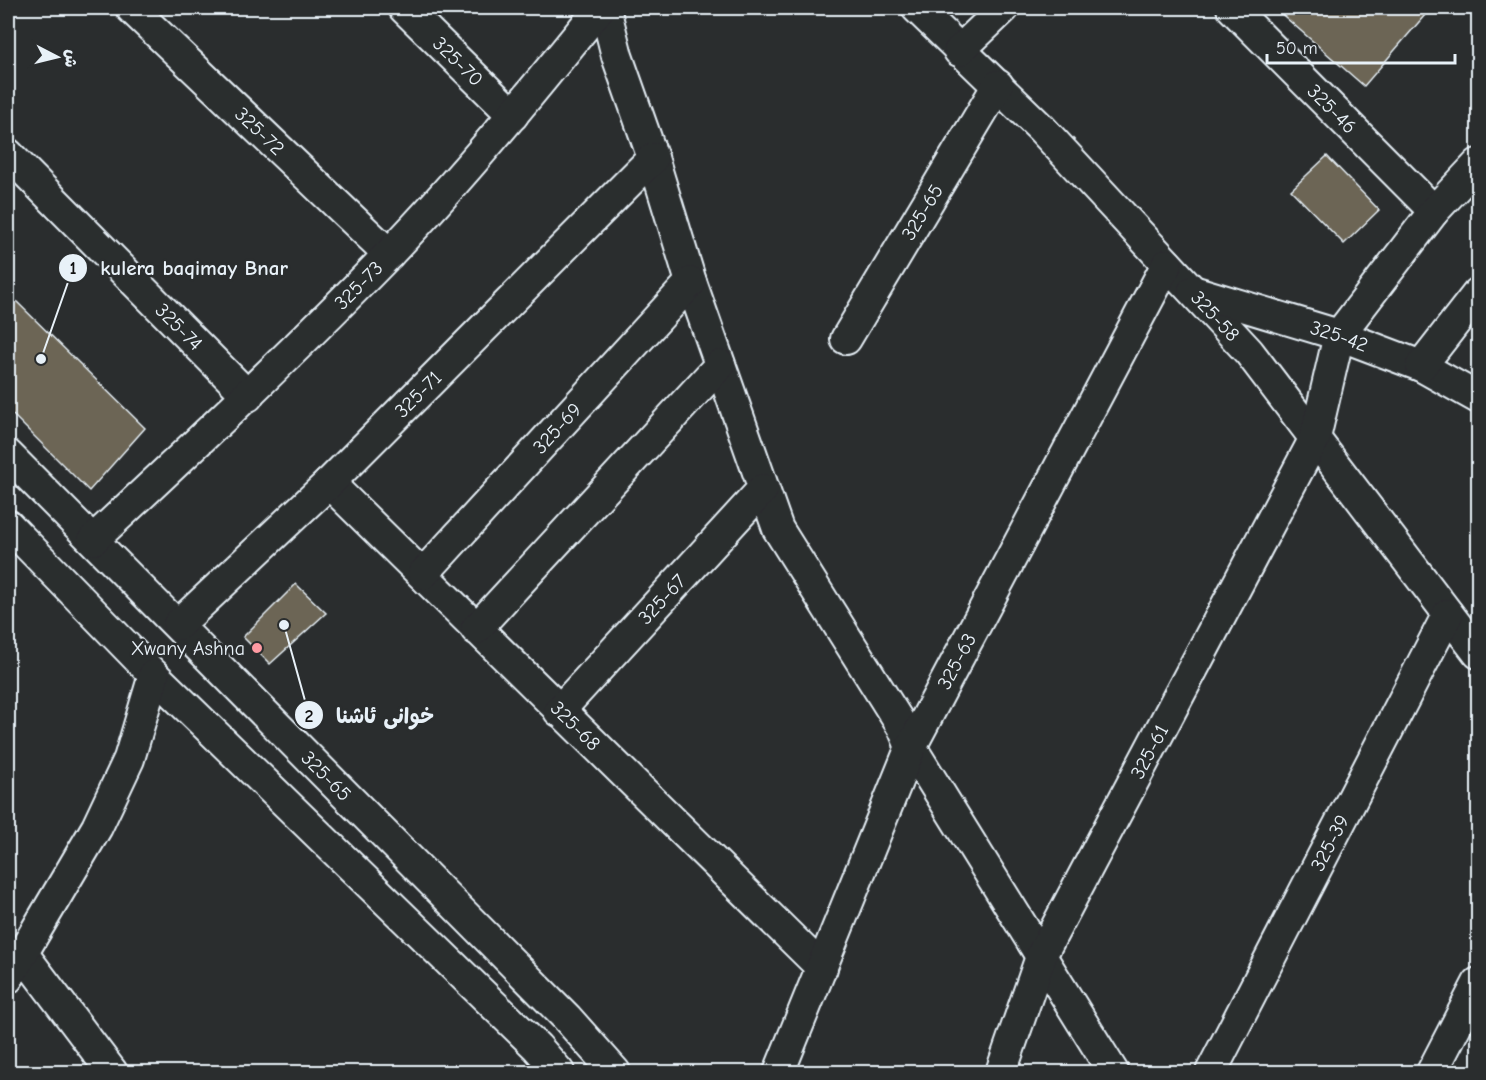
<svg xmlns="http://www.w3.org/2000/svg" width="1486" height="1080" font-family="'Comic Neue','Playpen Sans Arabic',sans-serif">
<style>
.building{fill:#6c6554;stroke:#e8f1f8;stroke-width:1.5}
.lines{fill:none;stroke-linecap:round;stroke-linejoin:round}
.minor-casing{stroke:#e8f1f8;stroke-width:34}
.minor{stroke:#2a2d2e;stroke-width:30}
.poi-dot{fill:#ff9aa2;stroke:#2a2d2e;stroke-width:2}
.labels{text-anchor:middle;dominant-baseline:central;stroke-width:5;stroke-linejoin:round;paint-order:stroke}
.street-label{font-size:20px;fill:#e8f1f8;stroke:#2a2d2e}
.poi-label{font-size:20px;fill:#e8f1f8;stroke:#2a2d2e;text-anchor:end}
.leader{fill:none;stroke:#e8f1f8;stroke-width:2}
.callout-dot{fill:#e8f1f8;stroke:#2a2d2e;stroke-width:2}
.mark-label{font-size:18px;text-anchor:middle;font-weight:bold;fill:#111}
.callout-label{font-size:21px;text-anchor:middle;font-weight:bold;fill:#e8f1f8;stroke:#2a2d2e;stroke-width:5;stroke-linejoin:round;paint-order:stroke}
</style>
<rect width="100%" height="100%" fill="#2a2d2e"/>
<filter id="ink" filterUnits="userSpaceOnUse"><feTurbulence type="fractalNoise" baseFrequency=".0167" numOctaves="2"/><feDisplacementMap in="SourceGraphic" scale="12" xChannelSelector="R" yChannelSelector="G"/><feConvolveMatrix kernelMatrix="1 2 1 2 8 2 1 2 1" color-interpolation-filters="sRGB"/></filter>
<g filter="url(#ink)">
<g class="building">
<path d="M1279,8h152l-67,78 -87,-76z"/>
<path d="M1327,156l52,54 -35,34 -53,-54z"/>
<path d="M15,300l130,128 -56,63 -81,-81v-101z"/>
<path d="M296,584l30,29 -56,51 -27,-27z"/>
</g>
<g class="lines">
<g class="minor-casing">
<g id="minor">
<path id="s1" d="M131,8l258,246"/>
<path id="s2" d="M404,8l109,107"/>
<path d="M605,8l12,48 36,102 38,124 87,247 125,199 8,19 202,325"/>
<path id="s3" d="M917,8l124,120 208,224 229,301"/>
<path id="s4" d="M1232,8l202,203"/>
<path d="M959,51l45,-43"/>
<path id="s5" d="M8,154l240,242"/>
<path id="s6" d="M1193,291l146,44 82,31 57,32"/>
<path id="s7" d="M846,339l152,-254"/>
<path d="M1421,366l57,-73"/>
<path id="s8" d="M8,455l559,563 48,54"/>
<path id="s9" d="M329,483l493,485"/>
<path d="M8,525l146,150 383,372 22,25"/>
<path id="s10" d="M93,540c100,-93 199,-186 294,-284 76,-79 145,-164 213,-248"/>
<path id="s11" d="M423,574l268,-292"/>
<path id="s12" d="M178,625l151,-142 324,-325"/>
<path d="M476,629l244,-264"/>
<path id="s13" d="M559,711l204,-222"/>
<path d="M23,954l89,118"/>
<path d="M8,978l89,-151 32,-68 25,-84"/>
<path id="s14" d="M779,1072l132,-325 256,-483"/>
<path id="s15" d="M1001,1072l41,-118 273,-516 24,-103 95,-124 44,-47"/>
<path id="s16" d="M1211,1072l237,-458"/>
<path d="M1432,1072l46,-89"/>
</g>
</g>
<use href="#minor" class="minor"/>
</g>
</g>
<circle class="poi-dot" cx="257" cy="648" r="6"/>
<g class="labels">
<g class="street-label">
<text stroke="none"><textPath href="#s2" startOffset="76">325-70</textPath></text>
<text stroke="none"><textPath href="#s4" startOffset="142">325-46</textPath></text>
<text stroke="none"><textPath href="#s1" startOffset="178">325-72</textPath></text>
<text stroke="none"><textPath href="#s7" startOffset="148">325-65</textPath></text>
<text stroke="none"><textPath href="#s10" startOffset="368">325-73</textPath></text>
<text stroke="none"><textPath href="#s3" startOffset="429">325-58</textPath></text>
<text stroke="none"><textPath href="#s5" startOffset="243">325-74</textPath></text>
<text stroke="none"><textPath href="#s6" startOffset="153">325-42</textPath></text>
<text stroke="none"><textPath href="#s12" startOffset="333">325-71</textPath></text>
<text stroke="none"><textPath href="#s11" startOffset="198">325-69</textPath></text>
<text stroke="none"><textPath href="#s13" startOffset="152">325-67</textPath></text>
<text stroke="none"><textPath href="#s14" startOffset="448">325-63</textPath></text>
<text stroke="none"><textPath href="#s9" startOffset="346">325-68</textPath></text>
<text stroke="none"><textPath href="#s15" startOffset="354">325-61</textPath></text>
<text stroke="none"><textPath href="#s8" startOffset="452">325-65</textPath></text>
<text stroke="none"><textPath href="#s16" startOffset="258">325-39</textPath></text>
</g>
<g class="poi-label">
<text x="245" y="648">Xwany Ashna</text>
</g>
</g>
<path class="leader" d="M41 359L73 268M284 625L309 715"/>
<g class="callout-dot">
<circle cx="41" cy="359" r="6"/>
<circle cx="284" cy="625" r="6"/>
<circle cx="73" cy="268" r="15"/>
<circle cx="309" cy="715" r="15"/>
</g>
<g class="mark-label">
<text x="73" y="274">1</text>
<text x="309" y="722">2</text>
</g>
<g class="callout-label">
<text x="194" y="275">kulera baqimay Bnar</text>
<text x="385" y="723">خوانى ئاشنا</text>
</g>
<rect width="1486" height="1080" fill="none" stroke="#2a2d2e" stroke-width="30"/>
<rect x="15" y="15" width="1456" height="1050" fill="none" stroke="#e8f1f8" stroke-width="2" filter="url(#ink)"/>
<g transform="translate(57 57) rotate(97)" stroke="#2a2d2e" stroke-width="4.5" paint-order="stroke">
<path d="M0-4.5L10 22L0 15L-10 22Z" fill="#e8f1f8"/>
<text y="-9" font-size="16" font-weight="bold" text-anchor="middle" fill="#e8f1f8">ش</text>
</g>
<path d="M1267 54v9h188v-9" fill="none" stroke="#e8f1f8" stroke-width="3"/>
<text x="1276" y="54" font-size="18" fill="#e8f1f8" stroke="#2a2d2e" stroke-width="4.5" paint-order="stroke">50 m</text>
</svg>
